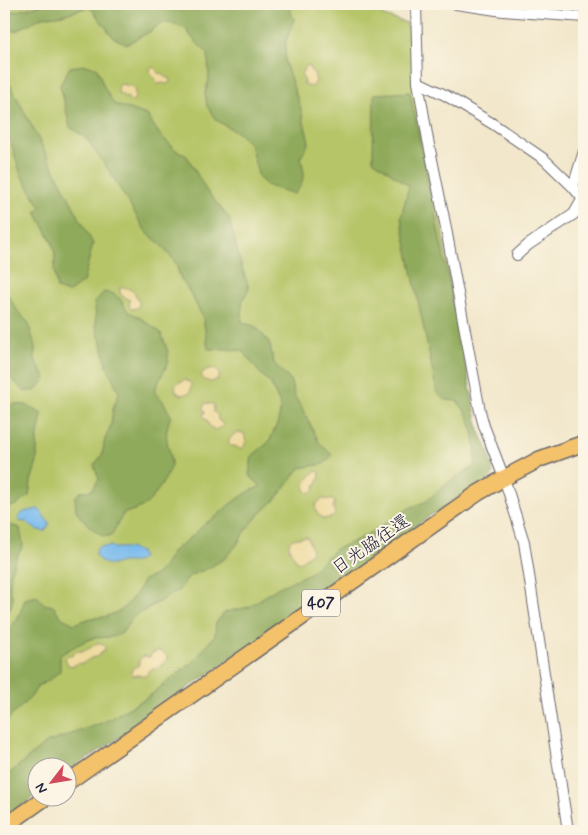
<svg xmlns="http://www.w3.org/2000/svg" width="588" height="835" font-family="Mynerve,'Klee One',sans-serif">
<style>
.green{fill:#b6c568;stroke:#6c7452}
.forest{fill:#90aa5c;stroke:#59664c}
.sand{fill:#eeda9e;stroke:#887e6c}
.water{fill:#77baed;stroke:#4c6e94}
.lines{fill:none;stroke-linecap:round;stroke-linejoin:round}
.minor-casing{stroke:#6b676d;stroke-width:12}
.highway-casing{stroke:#6b676d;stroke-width:18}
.minor{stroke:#fff;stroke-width:10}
.highway{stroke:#f3c26a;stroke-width:15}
.labels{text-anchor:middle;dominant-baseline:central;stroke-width:4;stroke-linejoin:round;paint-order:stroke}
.shield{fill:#fcf5e5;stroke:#63616e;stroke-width:1}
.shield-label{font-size:16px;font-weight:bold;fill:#22223b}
.street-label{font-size:18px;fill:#22223b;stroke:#fcf5e5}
</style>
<rect width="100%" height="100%" fill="#fcf5e5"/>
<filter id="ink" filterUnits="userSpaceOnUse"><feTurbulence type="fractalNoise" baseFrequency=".02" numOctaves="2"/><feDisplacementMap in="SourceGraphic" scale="10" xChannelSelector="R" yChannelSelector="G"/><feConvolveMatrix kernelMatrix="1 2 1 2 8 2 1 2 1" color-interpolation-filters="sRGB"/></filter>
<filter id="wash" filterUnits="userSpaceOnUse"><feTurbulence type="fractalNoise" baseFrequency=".0096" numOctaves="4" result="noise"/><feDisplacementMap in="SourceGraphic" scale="20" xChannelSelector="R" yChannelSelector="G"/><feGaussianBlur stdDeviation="1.12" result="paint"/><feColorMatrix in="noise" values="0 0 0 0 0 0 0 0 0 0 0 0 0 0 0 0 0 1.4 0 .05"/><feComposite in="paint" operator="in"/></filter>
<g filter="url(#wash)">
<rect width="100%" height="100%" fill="#f2e7cb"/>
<path class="green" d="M4,4h376l1,11 26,8 76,448 -432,296 -13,1 -34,33z"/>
<g class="forest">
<path d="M45,4h227l17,4 5,12 -8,21 -1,21 15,44 9,36 -8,15 3,16 -3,12 -6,9 -27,-8 -9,-8 -9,-34 -12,-11 -22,-13 -9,-14 -2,-13 4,-13 -1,-26 -16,-16 -6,-9 -13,-6h-12l-10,8 -24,13 -13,-6 -24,-31 -32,9 -16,1 -26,14 -12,-1v-16z"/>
<path d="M85,65l12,3 7,19 10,17 33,11 13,20 16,15 11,6 19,34 23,28 12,47 8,23 -7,14v20l14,5 13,15 5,21 16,17 5,17 9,15 15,30 13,13 -8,9 -24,4 -24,31 -18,17 -12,14 -10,16 -11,12 -16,10 -20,8 -10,14 -46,27 -11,16 -9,4 -20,1 -16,7 -17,10v16l-11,9 -11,6 -7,11 -22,21 -5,10v-95c13,-10 16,-19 21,-34l12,-3 7,8 9,2 9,12 12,6 17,-6 14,-1 17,-7 14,-16 8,-14 12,-5 8,-9 9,-15 18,-14 15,-14 11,-7 13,-12 18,-12 13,-6 -12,-11 3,-19 17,-14 9,-20 3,-15 -10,-23 -13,-13 -15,-20 -18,-2h-17l-5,-31 -11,-22 -11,-17 -6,-17 -15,-18 -14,-12 -36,-60 -24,-34 -16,-11 -10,-42 10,-18z"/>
<path d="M4,83l7,3 82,158 -10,38 -15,11 -11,-4 -3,-18 1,-16 -3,-13 -16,-30 5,-5 -20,-32 -9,-29 -8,-20z"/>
<path d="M410,92l69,338 10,22 4,23 -8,9 -28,19 -26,12 -52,38 -13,13 -117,83 -15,6 -15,12 -59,40 -38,29 -54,35v-3h-30l-1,26 -33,27v-44l7,-5 36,-30 8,-2 49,-18 44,-25 47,-37 20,-25 1,-12 9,-11 24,-5 28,-19 33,-15 24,-23 29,-13 36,-22 10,-7 18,-7 14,-14 35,-22c-2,-26 0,-43 -19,-64l-11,-1 -9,-7 -36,-176 8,-31 -36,-26 1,-66z"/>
<path d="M4,289l15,24 9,9 7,24v14l11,19 -11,12h-11l-17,-16 -3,1z"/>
<path d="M104,292l10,2 7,6 7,12 10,4 23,17 7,19v11l-14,28 9,10 8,15c-9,22 -2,26 0,46 1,10 -18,37 -26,43 -6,4 -15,6 -22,9l-12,22h-8l-9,-6 -13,-12 -5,-8 -1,-13 7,-6 10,-1 7,-11 -5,-14 8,-10 3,-16 6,-14 2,-17 6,-15 -7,-16 -6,-13 -3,-16 -7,-21 -1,-25z"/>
<path d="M13,404l13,1 16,9 -5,27v21l-6,19 -2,15 -13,9 -12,4v-97z"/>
<path d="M10,525l10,3 3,18 -7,12 -5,13 -1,17 3,11 -3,11 -6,6v-89z"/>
</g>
<g class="sand">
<path d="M309,65l1,5 5,4 -1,2 2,3 -1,5 -4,3 -6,-2 -1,-2v-4l-3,-4 4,-8z"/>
<path d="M154,67l4,6 5,1 3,4h3l1,4 -3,2 -5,-1 -3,1 -3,-1 -1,-5c-4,-2 -5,-4 -5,-9z"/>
<path d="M121,84c3,1 8,1 11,3 4,3 4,10 1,14h-3l-3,-4h-3l-2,-3 -4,-1 1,-8z"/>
<path d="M120,287c10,-1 20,9 19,19l-2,2 -6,1 -2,-2 1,-7 -8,-4 -2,-3z"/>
<path d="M208,369h7l4,4v6l-8,3 -7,-2 -3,-5 2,-3z"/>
<path d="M185,380l6,3c1,4 0,7 -2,10l-7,2 -5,-2c-5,-9 1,-10 8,-13z"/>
<path d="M205,403l8,1 1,2 -1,6c5,2 5,3 5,8l4,3 1,3 -3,2h-2l-3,2 -6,-4 -2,-6 -2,-1 -2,-3 2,-5 -2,-2z"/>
<path d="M236,433h8c2,7 3,14 -4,16l-5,-3h-4l-3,-3 2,-5z"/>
<path d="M316,471l3,1 1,2 -1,6 -3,4 -2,7 -5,2 -4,-3c-1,-10 4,-13 11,-19z"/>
<path d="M322,499l10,1 3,2 -2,5 2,8 -2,2 -9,2c-6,-4 -10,-8 -8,-15z"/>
<path d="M305,537l3,1 4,12 -1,3 -12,10 -2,-1 -8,-14v-6l4,-3z"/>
<path d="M97,643h4l4,4 -1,4 -8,6 -5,1 -9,6 -3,-1 -7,3 -4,-1 -3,-7 3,-3 4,1 5,-5c8,1 14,-3 20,-8z"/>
<path d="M157,651c6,0 8,3 11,7l-2,3 -3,2 -1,2 -3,3 -8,1 -3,3 -1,3 -3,1 -6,-1 -4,1 -2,-1 -1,-4 2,-3 6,-3v-4l4,-5 7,1 1,-3z"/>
</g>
<g class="water">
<path d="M38,509c6,3 5,9 11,13v4l-4,5c-8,0 -13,-4 -18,-9l-8,-1v-5l5,-4z"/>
<path d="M100,546l4,1 7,-1 3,2c12,0 14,-1 26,4l2,5c-5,8 -10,4 -18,5 -5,0 -8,2 -12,3 -7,0 -14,-5 -17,-10l2,-6z"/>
</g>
</g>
<g filter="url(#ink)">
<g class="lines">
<g class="minor-casing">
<g id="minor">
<path d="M416,4l2,78 10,58 16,78 36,193 4,15 20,52 20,64 44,289"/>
<path d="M456,4l47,7 81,6"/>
<path d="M418,82l27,13 48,29 51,35 29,28 11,13"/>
<path d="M573,187l11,-36"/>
<path d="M517,255l11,-10 46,-31 9,-16"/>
</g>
</g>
<g class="highway-casing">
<g id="highway">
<path d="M68,782l410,-289 26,-15 36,-19 44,-16"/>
<path d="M4,827l41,-29"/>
</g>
</g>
<use href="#minor" class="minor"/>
<use href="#highway" class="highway"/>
</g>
</g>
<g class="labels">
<rect class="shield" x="302" y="589.5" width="38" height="27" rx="4"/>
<g class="shield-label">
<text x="321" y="603">407</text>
</g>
<g class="street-label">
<text transform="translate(371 545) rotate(-35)">日光脇往還</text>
</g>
</g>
<rect width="588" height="835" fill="none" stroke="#fcf5e5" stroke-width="20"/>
<g transform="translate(52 782) rotate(239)"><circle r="24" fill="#fcf5e5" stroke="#a5a1a1"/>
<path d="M0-4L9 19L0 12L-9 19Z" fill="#d1495b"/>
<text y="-8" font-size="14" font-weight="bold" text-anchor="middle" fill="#22223b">N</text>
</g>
</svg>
